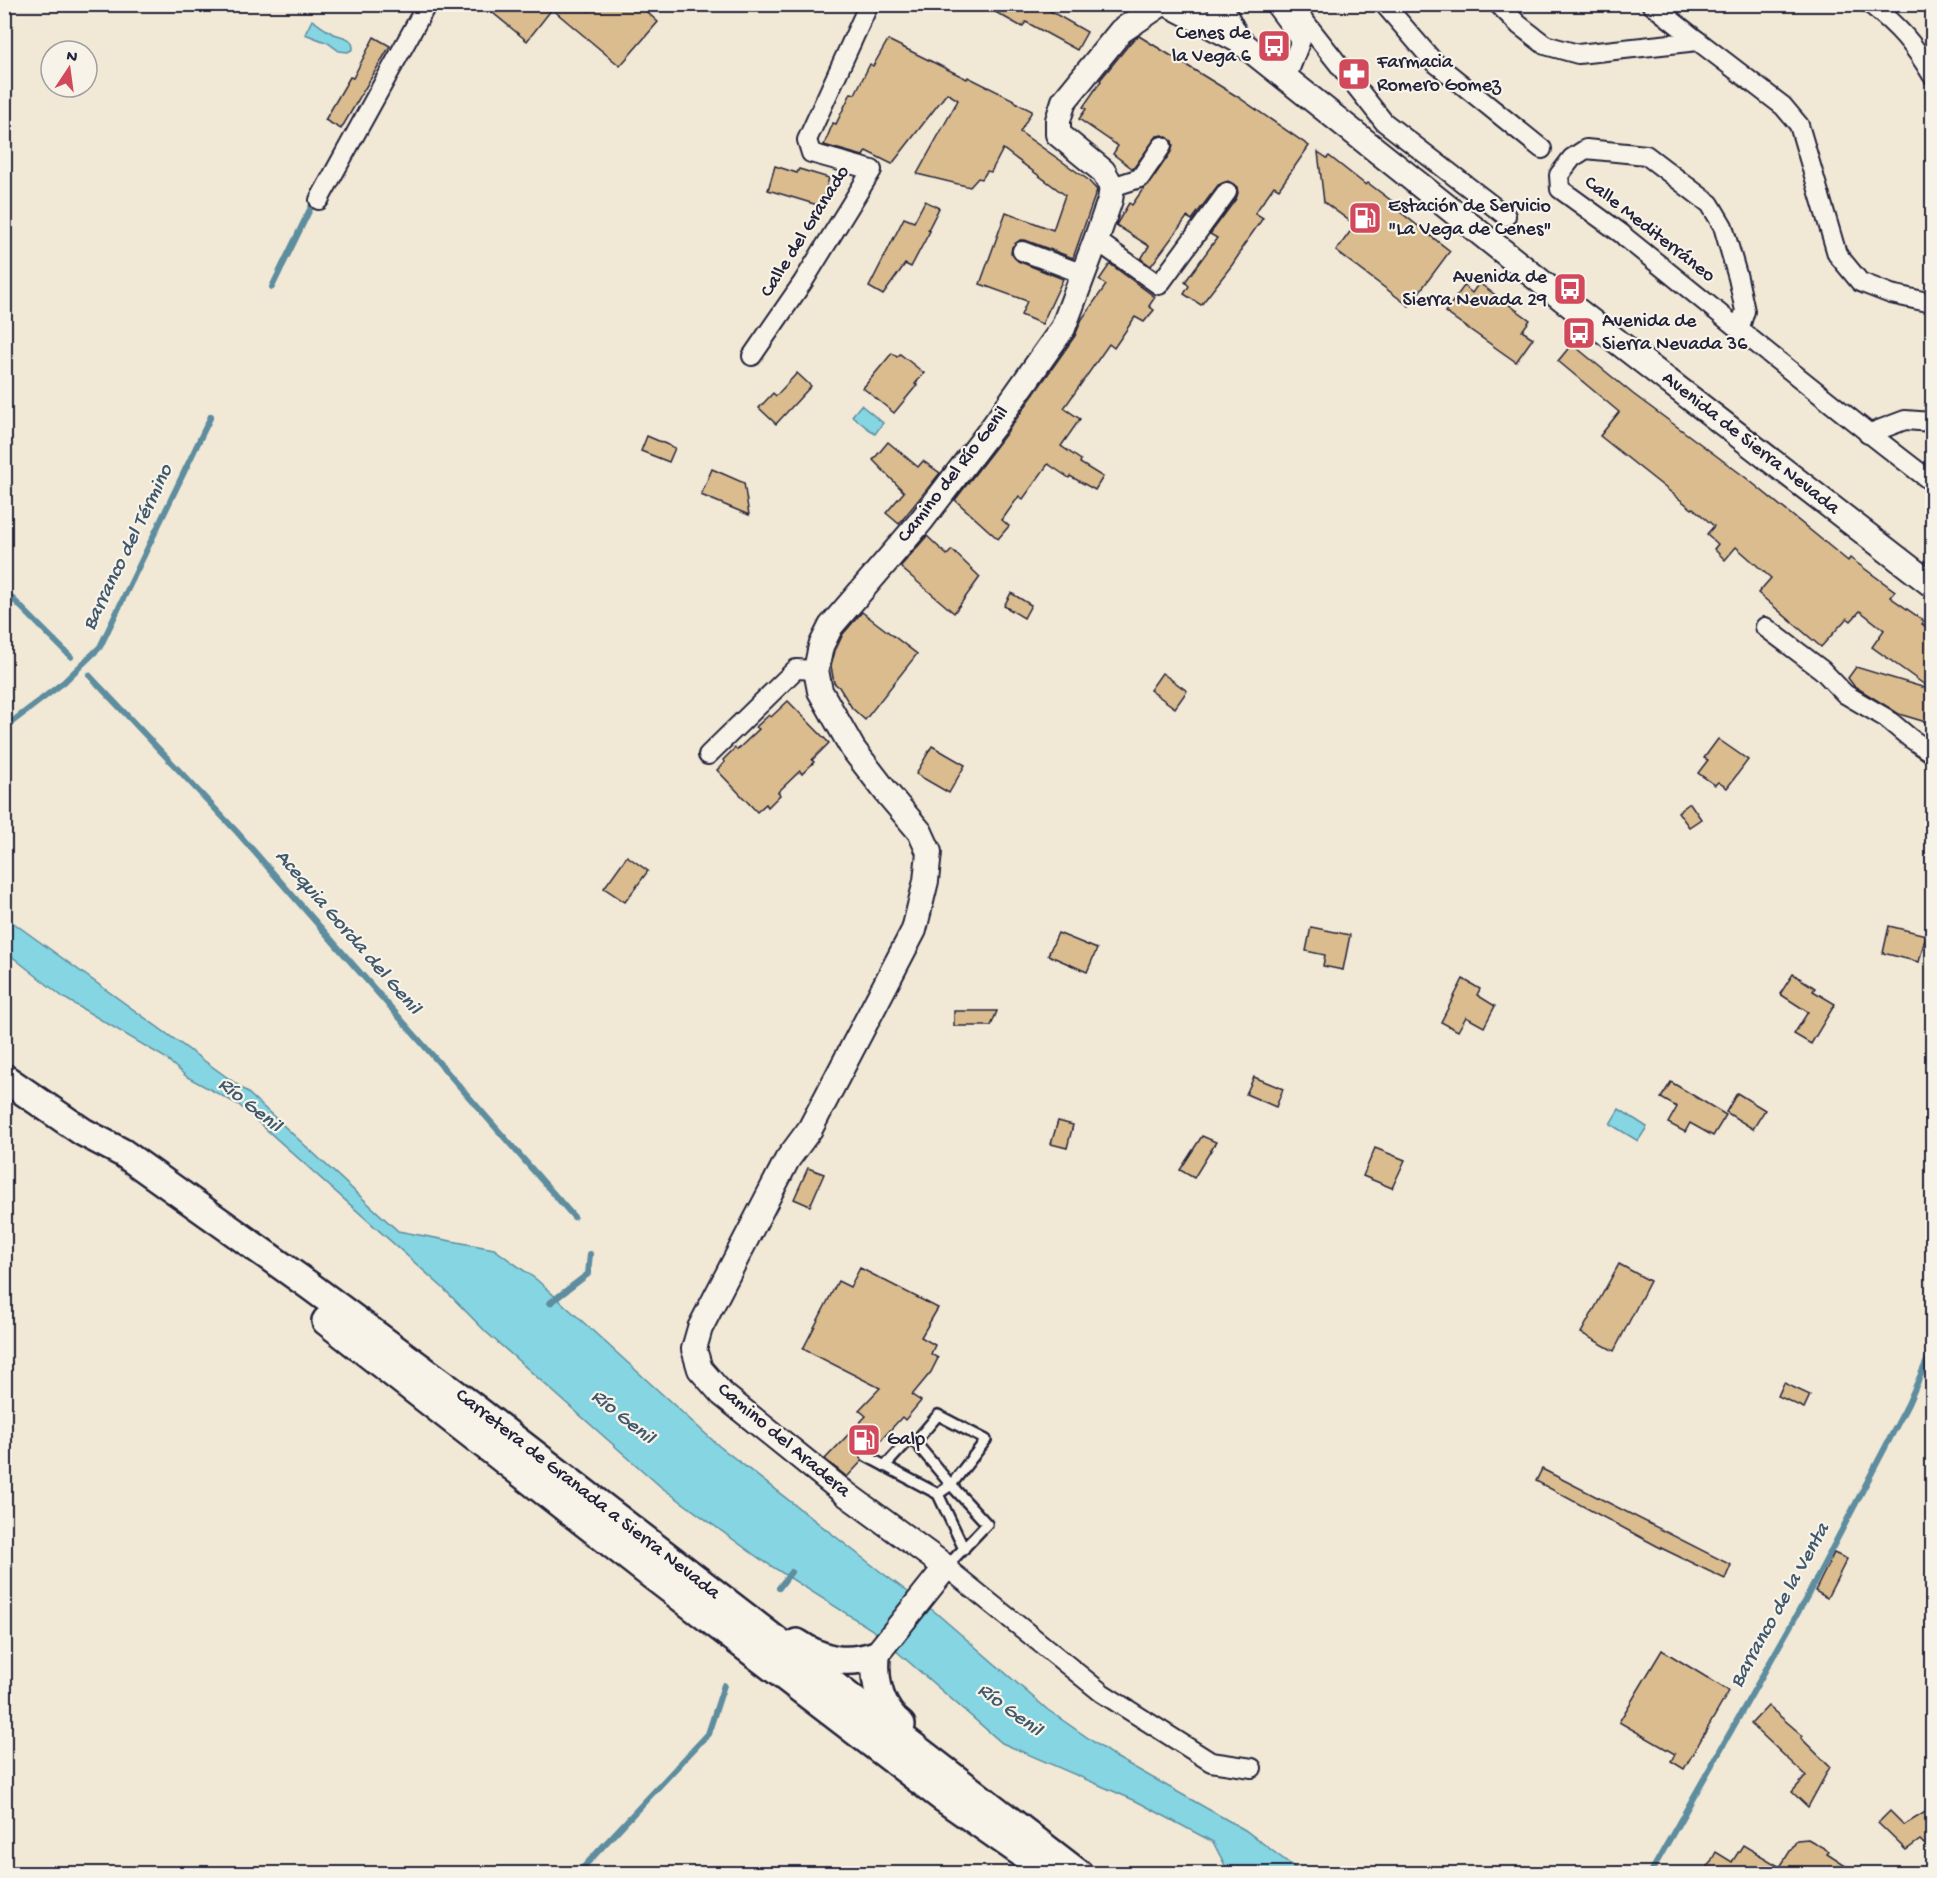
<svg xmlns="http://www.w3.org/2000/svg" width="1937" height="1878" font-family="'Gochi Hand',sans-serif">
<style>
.water{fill:#85d5e2;stroke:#5d8d9f;stroke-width:1.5}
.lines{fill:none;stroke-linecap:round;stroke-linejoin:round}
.stream{stroke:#5d8d9f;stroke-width:6}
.building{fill:#dabc8e;stroke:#22223b;stroke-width:1.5}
.service-casing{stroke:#22223b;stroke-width:14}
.minor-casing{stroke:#22223b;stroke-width:22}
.tertiary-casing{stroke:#22223b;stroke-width:28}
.secondary-casing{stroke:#22223b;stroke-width:32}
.service{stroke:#f7f3e8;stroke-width:9}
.minor{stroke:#f7f3e8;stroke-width:18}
.tertiary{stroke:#f7f3e8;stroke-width:24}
.secondary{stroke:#f7f3e8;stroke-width:27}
.labels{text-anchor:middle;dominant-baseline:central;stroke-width:4.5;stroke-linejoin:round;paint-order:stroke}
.poi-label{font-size:20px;fill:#22223b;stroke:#f7f3e8;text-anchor:start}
.street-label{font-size:20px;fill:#22223b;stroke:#f7f3e8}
.water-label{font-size:21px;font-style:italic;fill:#40586d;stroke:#f7f3e8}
</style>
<rect width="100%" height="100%" fill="#f1e8d6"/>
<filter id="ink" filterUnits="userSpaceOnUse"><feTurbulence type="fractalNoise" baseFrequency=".0167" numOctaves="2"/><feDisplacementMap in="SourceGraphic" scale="12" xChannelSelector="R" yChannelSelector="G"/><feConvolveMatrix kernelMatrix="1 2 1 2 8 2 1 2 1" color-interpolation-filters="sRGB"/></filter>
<g filter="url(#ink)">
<g class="water">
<path d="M312,20c6,4 13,10 20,13 10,5 21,3 21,16l-5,3 -9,-1 -11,-8 -23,-9z"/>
<path d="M861,405l22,18 -8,11 -23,-18z"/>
<path d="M4,916l242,175 152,140 96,18 43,31 182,166 162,126 54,40 113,98 66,46 131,74 57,43h-73l-16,-31 -77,-41 -134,-58 -131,-114 -111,-70 -99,-72 -175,-155 -43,-44 -204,-183 -52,-28 -23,-20 -100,-59 -59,-47z"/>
<path d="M1619,1109l28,18 -9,14 -28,-17z"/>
</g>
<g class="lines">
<g class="stream">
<path d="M272,287l43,-88"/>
<path d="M4,590l67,67"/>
<path d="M89,675l148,157 337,385"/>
<path d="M4,728l60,-46 36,-35 111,-231"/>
<path d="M550,1303l38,-29 2,-20"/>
<path d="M779,1588l12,-16"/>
<path d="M577,1874l131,-140 16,-49"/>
<path d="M1650,1874l154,-272 104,-198 24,-55"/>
</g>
</g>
<g class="building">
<path d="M482,4h99l8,7 5,-7h44l20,18 -38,44 -68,-57 -25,32z"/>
<path d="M981,4h57l49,28 -10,18 -51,-28 -4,5z"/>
<path d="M1139,36l99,61 71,49 -30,43 -5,-3 -19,27 8,5 -22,31 1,1 -10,15 -31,40 -17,-11 5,-8 -4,-4 32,-44 -7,-4 26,-35 2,-6 -1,-6 -9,-6 -10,4 -26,35 -5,-3 -36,49 -10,-7 8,-13 -33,-21 13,-22 3,2 11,-16 6,-5 22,-32 2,-6 -1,-5 -9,-6 -6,1 -24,33 -20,-15 5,-8 -39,-27 7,-10 -3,-2 18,-26 -1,-1 31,-38z"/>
<path d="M374,37l16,9 -49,83 -16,-9 25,-43 3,1z"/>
<path d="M888,40l79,39 1,-2 46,23 4,4 14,7 -12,21 67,47 10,11 -24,68 -48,-18h-5l-8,7 -1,6 7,8 45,18 -21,45 -21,-9 6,-14 -47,-17 26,-72 47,18 12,-35 -62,-46 -12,23 -4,-1 -5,8 -4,-1 -8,9 -53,-13 41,-74 -11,-7 -55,71 -26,-13 -3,5 -39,-11 9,-22 3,1 15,-31 4,1 15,-30 3,2z"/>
<path d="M1318,152l9,6 2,-2 37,29 2,-2 33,25 -2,3 51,40 -41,55 -73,-55 19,-26 -31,-23z"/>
<path d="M775,166l22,7 2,-4 30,9 -8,28 -53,-16z"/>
<path d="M925,201l14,7 -11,22 2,1 -19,36 -6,-3 -22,31 -14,-8 35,-69 10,4z"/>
<path d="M1110,264l45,33 -6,9 5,4 -10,12 -9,-5 -21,31 -5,-4 -45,64 16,11 -19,27 20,14 -1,3 23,14 -8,13 -25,-14 -1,2 -21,-14 -25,35 -4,-3 -17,24 7,6 -11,13 -43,-39 50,-65 70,-99 7,-17 24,-34 -7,-5z"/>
<path d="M1479,283l51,37 -8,11 11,7 -17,24 -71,-50 19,-26 8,7z"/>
<path d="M1572,344l61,50 112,83 103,84 2,-3 45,33 -5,6 34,24 -2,3 10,7v80l-3,12 -30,-9 -45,-28 -6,-8 8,-11 76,23 -60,-43 12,-17 -24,-19 -9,10 -4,-3 -26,29 -63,-54 13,-15 -35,-31 -11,13 -11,-11 4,-5 -11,-10 7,-8 -21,-18 -1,1 -92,-73 19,-24 -61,-51z"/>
<path d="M892,353l5,4 3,-3 24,19 -9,11 2,1 -23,28 -31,-25z"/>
<path d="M797,373l14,13 -35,38 -17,-16 14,-15 3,3z"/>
<path d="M647,436l28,12 -6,14 -28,-11z"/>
<path d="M888,442l30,25 5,-6 17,12 -41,51 -13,-11 18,-21 -31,-32z"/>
<path d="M712,469l32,14 5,32 -48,-20z"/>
<path d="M927,536l20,19 5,-5 28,27 -26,36 -54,-46z"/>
<path d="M1011,593l20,12 -7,13 -20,-12z"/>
<path d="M862,612l55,42 -52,66 -13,-12 -13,-21 -5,-4 -3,-17 4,-15 8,-17z"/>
<path d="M1162,673l25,18 -12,17 -25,-18z"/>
<path d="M788,701l41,42 -17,17 2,2 -12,12 -2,-3 -22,21 2,3 -12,12 -2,-3 -9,8 -40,-42 8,-8 -2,-2 12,-12 2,2 22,-21 -3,-2 13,-12 2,2z"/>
<path d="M1718,739l30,21 -21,28 -9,-6 -3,3 -17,-12 10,-13 -4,-2z"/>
<path d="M932,746l33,19 -16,28 -33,-19z"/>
<path d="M1690,803l11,16 -12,8 -11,-15z"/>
<path d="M627,856l21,15 -23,31 -21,-14z"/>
<path d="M1889,926l37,9 -7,27 -36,-9z"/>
<path d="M1311,927l39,8 -7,35 -20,-4 2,-11 -19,-4z"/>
<path d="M1058,933l39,16 -10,23 -39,-17z"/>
<path d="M1793,974l22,14 -2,3 22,13 -24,40 -17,-10 14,-22 -28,-18z"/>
<path d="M1463,979l17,10 -3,6 18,11 -11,21 -18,-10 -8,14 -17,-9z"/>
<path d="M954,1011h43l-6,15h-37z"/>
<path d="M1254,1077l29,12 -7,18 -30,-13z"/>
<path d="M1671,1082l55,33 -13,21 -23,-13 -5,9 -17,-9 9,-16 -16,-9z"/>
<path d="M1737,1093l28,17 -12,19 -27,-17z"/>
<path d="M1058,1121l15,4 -6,23 -16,-4z"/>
<path d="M1202,1136l14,6 -22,36 -14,-8z"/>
<path d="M1375,1148l30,12 -13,28 -29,-12z"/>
<path d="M808,1168l16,6 -14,32 -16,-7z"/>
<path d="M1619,1264l31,17 -36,70 -33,-18z"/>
<path d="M860,1268l78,40 -17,29 14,8 -4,9 7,4 -7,14 -19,23 9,6 -16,19 -3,-3 -31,34h-9l-3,5 3,5 -15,16 -22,-18 41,-43 -7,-6 21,-22 -77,-39 35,-68 12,6z"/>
<path d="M1784,1383l26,12 -6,13 -26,-12z"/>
<path d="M1542,1469l189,96 -6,14 -68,-33 -121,-65z"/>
<path d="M1834,1553l13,6 -20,39 -12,-7z"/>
<path d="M1662,1650l67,41 -45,78 -13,-8 4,-7 -56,-32z"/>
<path d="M1768,1706l35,30 -2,2 29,29 -22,40 -16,-15 14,-16 -55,-52z"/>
<path d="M1932,1808v30l-8,6 -4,-4 -14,10 -28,-27 12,-12 14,14z"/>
<path d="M1808,1839l21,12 -2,3 31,20h-154l12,-22 16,10 11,-17 37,22 17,-27z"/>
</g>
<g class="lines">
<g class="service-casing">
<g id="service">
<path d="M938,1415l48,25 -35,45 -36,-43z"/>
<path d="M866,1456l72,38"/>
<path d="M885,1466l23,-25 7,1"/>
<path d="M946,1567l41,-43 -36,-39 -13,9 26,55"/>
</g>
</g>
<g class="minor-casing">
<g id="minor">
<path d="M1274,4l27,36 -15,39"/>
<path d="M1291,4l93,118 122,94"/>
<path d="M1384,4l50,58 108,87"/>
<path d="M1498,4l21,21 26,20 33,9 120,-13 85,65 16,19 38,129 23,28 31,12 41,9"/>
<path d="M1651,4l47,37"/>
<path d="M1870,4c30,24 43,39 62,71"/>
<path d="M1112,187l28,-9 22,-32"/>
<path d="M319,200l108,-196"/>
<path d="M1096,240l63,45 68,-93"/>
<path d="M1022,251l61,23"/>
<path d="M1739,330l6,-19 -7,-33 -15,-52 -13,-22 -64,-49 -60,-6 -14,9 -13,17 1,14 62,45 4,4c102,82 202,165 306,244"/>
<path d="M752,356l51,-74 69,-112 -61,-17 -4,-13 62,-136"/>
<path d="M1868,434l37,-14 27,2"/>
<path d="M1765,627l57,43 23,24 41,24 24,20 22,15"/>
<path d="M708,755l88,-86 20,1"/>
<path d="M946,1567l156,126 109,69 41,6"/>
</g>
</g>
<g class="tertiary-casing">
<g id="tertiary">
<path d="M1219,4l19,36"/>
<path d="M1170,5l68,35 336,268 358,277"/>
<path d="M876,1655l70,-88 -100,-73 -124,-100 -22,-25 -6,-20 6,-21 87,-168 23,-31 104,-199 12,-49 3,-29 -9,-20 -33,-39 -34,-44 -33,-58 -4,-21 5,-24 10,-20 90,-105 72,-94 70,-99 33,-88 14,-40 2,-13 -9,-16 -45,-37v-14l6,-19 57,-70 37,-25"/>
</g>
</g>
<g class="secondary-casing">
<g id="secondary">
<path d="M4,1078l79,54 40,21 187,133 158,117 611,471"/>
<path d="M326,1321l323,252 294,225 106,74"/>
<path d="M797,1643c26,18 50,22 79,12 -2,27 3,53 25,70"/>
</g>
</g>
<use href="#service" class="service"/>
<use href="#minor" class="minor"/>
<use href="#tertiary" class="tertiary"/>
<use href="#secondary" class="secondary"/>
</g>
</g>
<defs>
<g id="bus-square" transform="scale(1.725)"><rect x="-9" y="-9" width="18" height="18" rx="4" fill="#d1495b" stroke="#f7f3e8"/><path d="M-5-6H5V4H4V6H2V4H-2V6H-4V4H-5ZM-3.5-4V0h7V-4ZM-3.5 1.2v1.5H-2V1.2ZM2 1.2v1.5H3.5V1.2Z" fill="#fff"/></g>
<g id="pharmacy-square" transform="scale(1.725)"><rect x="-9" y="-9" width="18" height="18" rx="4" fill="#d1495b" stroke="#f7f3e8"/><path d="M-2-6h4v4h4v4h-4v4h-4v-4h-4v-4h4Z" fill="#fff"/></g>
<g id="fuel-square" transform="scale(1.725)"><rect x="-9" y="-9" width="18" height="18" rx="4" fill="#d1495b" stroke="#f7f3e8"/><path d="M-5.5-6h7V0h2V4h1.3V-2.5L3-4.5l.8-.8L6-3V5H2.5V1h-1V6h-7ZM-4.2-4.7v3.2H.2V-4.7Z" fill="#fff"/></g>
</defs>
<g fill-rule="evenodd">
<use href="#bus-square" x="1274" y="46"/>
<use href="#pharmacy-square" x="1354" y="74"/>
<use href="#fuel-square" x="1365" y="218"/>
<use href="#bus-square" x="1570" y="289"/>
<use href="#bus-square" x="1579" y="333"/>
<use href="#fuel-square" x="864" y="1440"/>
</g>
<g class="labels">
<g class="poi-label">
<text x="1251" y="34" text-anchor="end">Cenes de<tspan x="1251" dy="23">la Vega 6</tspan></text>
<text x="1377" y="63">Farmacia<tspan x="1377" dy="23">Romero Gomez</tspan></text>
<text x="1388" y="207">Estación de Servicio<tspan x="1388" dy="23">"La Vega de Cenes"</tspan></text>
<text x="1547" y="278" text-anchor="end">Avenida de<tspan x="1547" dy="23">Sierra Nevada 29</tspan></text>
<text x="1602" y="322">Avenida de<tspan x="1602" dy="23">Sierra Nevada 36</tspan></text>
<text x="887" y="1440">Galp</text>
</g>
<g class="street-label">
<text transform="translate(1649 230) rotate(38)">Calle Mediterráneo</text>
<text transform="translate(806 232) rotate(-58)">Calle del Granado</text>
<text transform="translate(1750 444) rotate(38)">Avenida de Sierra Nevada</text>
<text transform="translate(954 475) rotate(-52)">Camino del Río Genil</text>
<text transform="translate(783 1441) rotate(40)">Camino del Aradera</text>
<text transform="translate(587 1495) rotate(38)">Carretera de Granada a Sierra Nevada</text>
</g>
<g class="water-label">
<text transform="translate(129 548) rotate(-64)">Barranco del Término</text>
<text transform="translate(347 933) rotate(49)">Acequia Gorda del Genil</text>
<text transform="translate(249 1106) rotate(39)">Río Genil</text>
<text transform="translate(622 1418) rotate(39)">Río Genil</text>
<text transform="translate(1781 1606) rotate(-61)">Barranco de la Venta</text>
<text transform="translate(1009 1711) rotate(37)">Río Genil</text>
</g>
</g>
<rect width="1937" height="1878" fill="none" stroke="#f7f3e8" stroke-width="24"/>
<rect x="12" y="12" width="1913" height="1854" fill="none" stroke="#22223b" stroke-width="2" filter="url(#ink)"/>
<g transform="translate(69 69) rotate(13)"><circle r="28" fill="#f7f3e8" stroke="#a29fa3" stroke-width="1.5"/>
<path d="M0-4.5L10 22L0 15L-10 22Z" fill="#d1495b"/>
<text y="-9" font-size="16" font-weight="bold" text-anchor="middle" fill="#22223b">N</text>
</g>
</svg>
